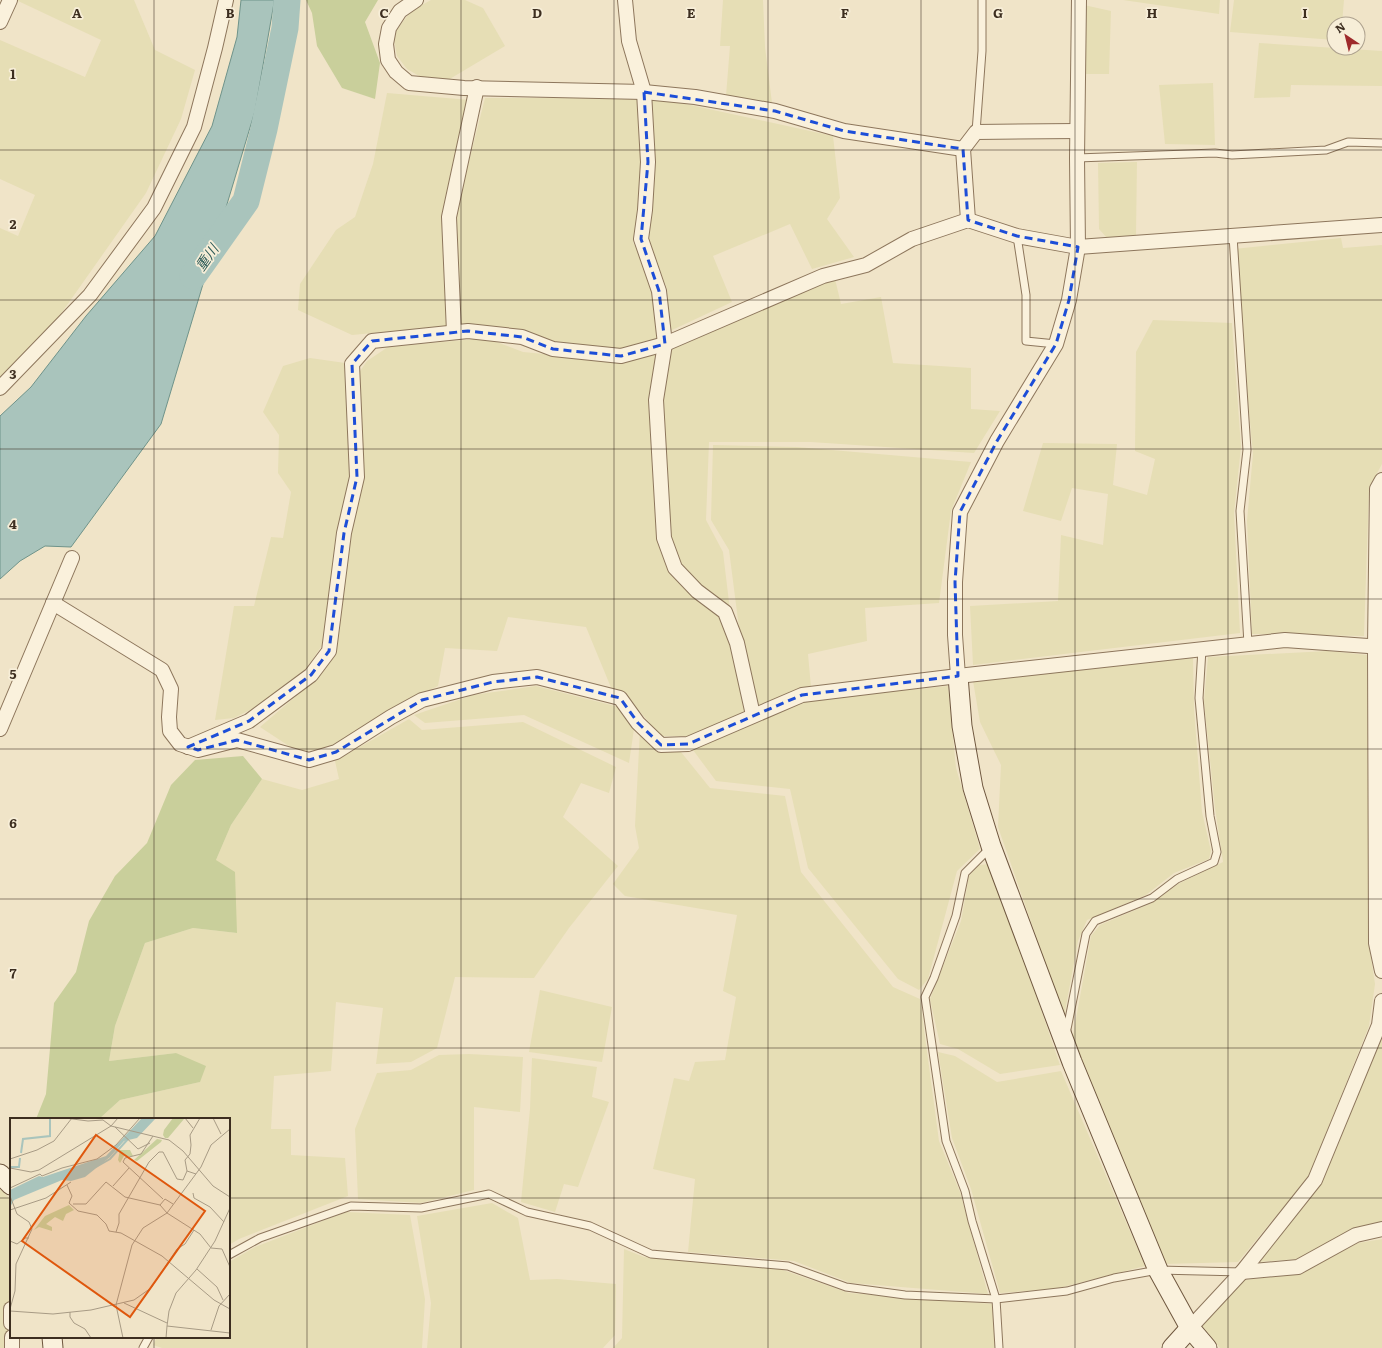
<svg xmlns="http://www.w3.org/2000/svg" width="1382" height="1348" font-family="Literata,'Noto Sans JP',serif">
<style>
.farmland{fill:#e6deb5}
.green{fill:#c9cf9b}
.water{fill:#a9c4bc;stroke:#6f938a}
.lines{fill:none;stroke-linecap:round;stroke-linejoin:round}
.river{stroke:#a9c4bc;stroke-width:27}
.lane-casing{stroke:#8d765c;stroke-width:9}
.street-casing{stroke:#8d765c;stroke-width:16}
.secondary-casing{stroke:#6f573f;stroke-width:21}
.lane{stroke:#faf1dc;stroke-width:7}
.street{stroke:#faf1dc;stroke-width:14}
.secondary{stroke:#faf1dc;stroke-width:19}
.marked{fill:none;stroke:#1d4ed8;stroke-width:3;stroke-dasharray:8 5;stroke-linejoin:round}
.grid{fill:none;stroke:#3d2e20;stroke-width:1;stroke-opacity:0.55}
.labels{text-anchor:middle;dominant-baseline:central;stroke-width:3.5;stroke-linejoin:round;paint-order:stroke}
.water-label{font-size:14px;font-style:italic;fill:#2f5d5a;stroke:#f7eed8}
.inset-river{fill:none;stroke:#a9c4bc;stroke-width:2}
.inset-road{fill:none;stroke:#a89b85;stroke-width:1}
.view{fill:#df570d;fill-opacity:0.15;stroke:#df570d;stroke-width:2}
.inset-edge{fill:none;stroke:#3d2e20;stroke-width:2}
.grid-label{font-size:13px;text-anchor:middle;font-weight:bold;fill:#3d2e20;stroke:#f7eed8;stroke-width:3.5;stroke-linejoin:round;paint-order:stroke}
</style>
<rect width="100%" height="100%" fill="#f0e4c8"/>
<g class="farmland">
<path d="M16,0h118l21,50 40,20 -14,49 -35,74 -86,122 -60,64v-151l18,8 17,-41 -35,-16v-139l85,37 16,-37z"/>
<path d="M431,0h34l18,8 22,38 -57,34 -27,-3 -14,-8 -10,-13 -4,-21 18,-24z"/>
<path d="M723,0h40l2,47 7,56 -46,-7 4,-50h-10z"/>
<path d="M1123,0h97l-1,14z"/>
<path d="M1234,0h110l-2,24h-8v16l-104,-8z"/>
<path d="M1084,5l27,6 -2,63h-25z"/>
<path d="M1259,43l123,8v35l-91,-1 -1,12 -36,1z"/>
<path d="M1213,83l2,62 -50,-1 -6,-59z"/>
<path d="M387,93l83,7 -26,121 3,105 -95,9 -54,-25 2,-26 36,-54 19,-13 18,-53z"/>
<path d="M485,98h152l4,41 1,45 -9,58 22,48 1,49 -33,10 -66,-4 -33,-14 -64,-7 -5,-107z"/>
<path d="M650,100l31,3 152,33 7,62 -13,21 27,38 -42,12 -22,-45 -77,32 19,46 -62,29 -3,-42 -19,-50z"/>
<path d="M1137,162l-1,74 -28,3 -9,-10 -1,-66z"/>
<path d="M1341,238l2,10 39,-3v219l-13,24 -5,148 -112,-2 -5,-113 6,-67 -19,-205z"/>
<path d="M835,279l6,25 40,-7 12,66 78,5v41l29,2 -26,42 -163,-11h-102l-3,78 17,32 12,100 15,57 -59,27h-31l-32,-39 -16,-7 -26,-63 -78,-10 -11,34 -52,-3 -7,38 -29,14 -79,48 -32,4 -38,-25 56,-48 34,-147 8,-158 9,-13 21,-14 98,-9 37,14 95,9 194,-77z"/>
<path d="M1153,320l79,3 9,124 -7,66 6,120 -267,32 -3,-59 88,-5 3,-66 42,10 5,-51 -36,-6 -11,33 -38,-10 20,-68 74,1 -4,41 34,10 8,-36 -20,-8 1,-99z"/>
<path d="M310,358l35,5 7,120 -16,51 -13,110 -21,31 -46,32 -22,11 -19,2 19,-114h20l17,-69 12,1 8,-46 -13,-19 1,-38 -16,-23 20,-46z"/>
<path d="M713,445l84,2 174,15 -20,49 -12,92 -74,5 2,33 -59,13 3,33 -53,20 -16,-56 -13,-101 -18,-30z"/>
<path d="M1328,651l39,4 2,290 6,39 -6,42 -60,150 -71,86 -75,2 -91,-223 19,-105 9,-11 52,-22 26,-19 45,-22 -8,-54 -11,-107 4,-44z"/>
<path d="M1193,658l1,51 8,103 9,39 -2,8 -35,14 -28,22 -59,25 -9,21 -14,76 -66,-190 3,-62 -21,-43 -7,-41z"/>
<path d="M536,686l83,21 15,22 -5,34 -105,-48 -99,8 -11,-8 59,-20z"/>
<path d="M948,686l8,82 24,81 -23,22 -29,108 -9,11 -21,-11 -90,-111 -18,-79 -74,-8 -23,-31 112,-50z"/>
<path d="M409,719l13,11 101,-8 93,45 -7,26 -28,-10 -18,34 55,49 -49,62 -35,50 -79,-1 -18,71 -26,14 -35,2 7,-56 -47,-6 -5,69 -57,5 -3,53h20v26l54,3 3,38 -109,43 -10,6v-126h-130l21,-19 80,-18 -24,-29 -67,8 6,-35 30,-83 48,-15 44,5 -21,-73 15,-35 31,-46 40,11 37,-11 -4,-18z"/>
<path d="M640,730l17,22h24l29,36 75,8 16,76 92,115 27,12 19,142 21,51 28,102 -137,-11 -57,-22 -106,-9 7,-73 -42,-10 21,-91 15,3 6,-19 30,-2 11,-63 -13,-6 14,-76 -112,-19 -12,-12 26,-36 -4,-22z"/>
<path d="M991,864l69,201 -60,9 -42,-25 -18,-5 -10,-45 31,-78 8,-45 10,-11z"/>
<path d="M540,990l72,17 -10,55 -73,-10z"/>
<path d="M1382,1037v185l-83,37 -42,3 61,-78z"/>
<path d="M938,1052l17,4 42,26 64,-11 84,195 -90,23 -55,4 -29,-104 -19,-51z"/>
<path d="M469,1054l54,3 -3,55 -46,-5v83l-53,13 -63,-4 -3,-70 22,-56 34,-3 28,-15z"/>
<path d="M532,1058l65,9 -5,30 17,5 -31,85 -14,-3 -9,28 -34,-10 9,-93z"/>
<path d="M0,1188l11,12v137h10l-2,11h-19z"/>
<path d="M492,1203l26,15 12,62 27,-1 59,5 -1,51 -12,13h-176l4,-45 -14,-87z"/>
<path d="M346,1212l64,3 15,84 -3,49h-260l-9,-3 4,-8h72v-75l26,-15z"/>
<path d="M1382,1239v109h-162l-18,-22 42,-46 53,-6 61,-31z"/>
<path d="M624,1249l20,8 136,12 69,24 144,11 2,44h-382l9,-10z"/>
</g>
<g class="green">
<path d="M306,0h72l-13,22 15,41 -5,36 -33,-11 -25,-42 -5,-33z"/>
<path d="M243,756l19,23 -31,46 -15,35 19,12 2,61 -44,-5 -48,15 -30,83 -6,35 67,-8 30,13 -6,16 -80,18 -21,19h-63l10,-25 8,-91 22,-31 13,-51 26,-45 32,-33 24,-58 24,-25z"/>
</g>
<path class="water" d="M241,0h33v3l-19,108 -94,313 -90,123 -26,-1 -25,15 -20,18v-163l31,-29 55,-71 69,-80 57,-110 25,-89z"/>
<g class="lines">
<path class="river" d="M193,276l53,-75 18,-72 21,-101 2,-28"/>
<g class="lane-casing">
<g id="lane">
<path d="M976,132l6,-81v-51"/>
<path d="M1077,158l138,-5 17,2 94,-5 22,-8 34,1"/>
<path d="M1017,236l9,59v46l30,3"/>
<path d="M1233,236l14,214 -7,61 8,133"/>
<path d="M990,848l-25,25 -9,43 -22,62 -9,19 21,144 19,50 7,30 24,78 3,49"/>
<path d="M1066,1034l20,-100 9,-13 57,-23 25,-19 37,-17 3,-10 -7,-36 -11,-118 3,-49"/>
<path d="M229,1255l31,-17 91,-32 70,2 68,-14 38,18 63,14 61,28 137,12 58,21 59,8 91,4 71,-8 47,-13 44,-8 84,2"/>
<path d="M143,1348l6,-11"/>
</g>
</g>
<g class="street-casing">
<g id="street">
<path d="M416,0l-16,11 -11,17 -3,16 2,16 8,12 13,11 55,5 180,4 51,5 80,14 69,20 119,18"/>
<path d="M625,0l4,41 15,51 4,70 -3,48 -4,29 18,52 6,53 -9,56 8,138 11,30 22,23 28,21 12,31 16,72"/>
<path d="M0,22l10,-22"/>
<path d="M968,220l-5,-71 13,-17 101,-1"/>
<path d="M454,332l-5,-115 28,-130"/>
<path d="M0,388l90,-93 64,-87 40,-81 21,-79 11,-48"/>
<path d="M1382,480l-5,9 -2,157 1,297 6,28"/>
<path d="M53,603l109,67 9,19 -2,28 1,14 10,13 18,6 39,-10 72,20 27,-8 55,-35 31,-17 71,-18 44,-5 83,21 18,25 23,22 27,-1 114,-49 156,-19 327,-36 97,7"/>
<path d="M958,676l-3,-41v-53l5,-70 37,-71 59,-97 13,-44 9,-53 -1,-89 2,-158"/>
<path d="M0,729l72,-171"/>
<path d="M188,747l61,-26 62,-46 18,-24 15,-118 13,-56 -5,-113 20,-23 96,-10 54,6 31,12 68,7 44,-12 158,-68 43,-11 46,-26 56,-19 49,16 61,11 304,-22"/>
<path d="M1242,1272l56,-5 58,-32 26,-6"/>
<path d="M11,1309v14"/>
<path d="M1190,1328l52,-56 73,-92 64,-155 3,-24"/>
<path d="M12,1337v11"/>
</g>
</g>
<g class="secondary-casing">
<g id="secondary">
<path d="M958,676l4,50 11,62 18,58 81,216 86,208 32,58 17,20"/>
<path d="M0,1174l11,11"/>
<path d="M52,1337l1,11"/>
<path d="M1172,1348l18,-20"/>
</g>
</g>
<use href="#lane" class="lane"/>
<use href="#street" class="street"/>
<use href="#secondary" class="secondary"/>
</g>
<path class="marked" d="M644,92l131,19 69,20 119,18 5,71 49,16 61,11 -9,53 -13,44 -59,97 -37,71 -5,70 3,94 -156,19 -114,49 -27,1 -23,-22 -18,-25 -83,-21 -44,5 -71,18 -86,52 -27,8 -72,-20 -39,10 -10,-3 61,-26 62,-46 18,-24 15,-118 13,-56 -5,-113 20,-23 96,-10 54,6 31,12 68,7 44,-12 -6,-53 -18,-52 7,-77z"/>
<path class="grid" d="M154,0v1119M307,0v1348M461,0v1348M614,0v1348M768,0v1348M921,0v1348M1075,0v1348M1228,0v1348M0,150h1382M0,300h1382M0,449h1382M0,599h1382M0,749h1382M0,899h1382M0,1048h1382M0,1198h11M229,1198h1153M154,1337v11"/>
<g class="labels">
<g class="water-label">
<text transform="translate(206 257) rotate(-55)">重川</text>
</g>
</g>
<g transform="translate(10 1118)">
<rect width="220" height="220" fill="#f0e4c8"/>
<path d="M163,0l11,1 -16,19h-3l-2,-3 1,-5zM147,21l5,1 -1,2 -24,19 -3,-1zM110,32h10l3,6h-9l-4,7 -2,-3zM59,87l5,5 -8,4 -3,7 -8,-4 -9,7 6,3v4l-13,-4 -5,3 11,-14z" fill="#c9cf9b"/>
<path d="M132,0h14l-19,20 -13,3 -14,16 -25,20 -14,4 -9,-1 -48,20 -4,7v-17l29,-14 4,1 63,-21z" fill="#a9c4bc"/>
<path class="inset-river" d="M11,35l2,-14 27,-3v-18M0,49h9l1,-9M86,49l14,-8 18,-20"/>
<path class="inset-road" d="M55,0l23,3 15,-1 8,6 58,14 14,11 30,35 17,11M175,0l8,10M203,0l8,16M105,9l23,22 12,-6M143,18l-12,18 -16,4 -2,4 40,37M0,41l27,-9 17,-9 18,-23M0,50l21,4 8,-2 72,-44 7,-8M177,53l-2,-11 5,-6 1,-9 -1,-10 10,-17M57,67l5,11 -3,7 9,8 19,4 9,9 3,7 12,2 41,23 52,44 16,9M103,68l16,-18M0,70l30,-14 2,2 20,-8 35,-9 19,-14 24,-27M183,75l1,5 16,9 14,15M0,78l7,18 12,8 3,7 -16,35 -1,27 -5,18M63,86h13l20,-22 19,15 35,8 7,8 33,21 11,14 11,1 8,18M150,87l5,-6 8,5M220,90l-15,33 -19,29 -20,23 -7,18 -2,15 63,7M0,92l36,-12 25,-16M106,114l3,-9v-9l30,-52 10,-10h4l14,27 6,1 4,-9 9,3M0,123l7,3 8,-6h4M187,151l20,18 6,13M114,185l43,20M0,193l43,3 38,-4 43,-10 17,-12 26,-39 8,-5 9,-14M60,194v5l4,6 11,6 6,9M201,212l8,-24 11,-12M113,220l-7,-33 16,-60 11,-17 24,-15 34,-46 10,-22 19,-16M156,220l1,-12"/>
<path class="view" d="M86,17l109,76 -75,106 -108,-76z"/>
<rect width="220" height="220" class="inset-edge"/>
</g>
<g class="grid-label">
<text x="77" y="18">A</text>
<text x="230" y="18">B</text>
<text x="384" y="18">C</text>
<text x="537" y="18">D</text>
<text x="691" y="18">E</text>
<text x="845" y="18">F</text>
<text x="998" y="18">G</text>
<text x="1152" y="18">H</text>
<text x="1305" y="18">I</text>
<text x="13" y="79">1</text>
<text x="13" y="229">2</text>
<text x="13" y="379">3</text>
<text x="13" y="529">4</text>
<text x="13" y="679">5</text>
<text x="13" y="828">6</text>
<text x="13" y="978">7</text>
</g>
<g transform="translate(1346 36) rotate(325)"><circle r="19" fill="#f7eed8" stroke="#ada18e"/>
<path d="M0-3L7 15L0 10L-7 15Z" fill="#9e2a2b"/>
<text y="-6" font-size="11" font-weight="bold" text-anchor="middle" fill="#3d2e20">N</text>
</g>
</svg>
